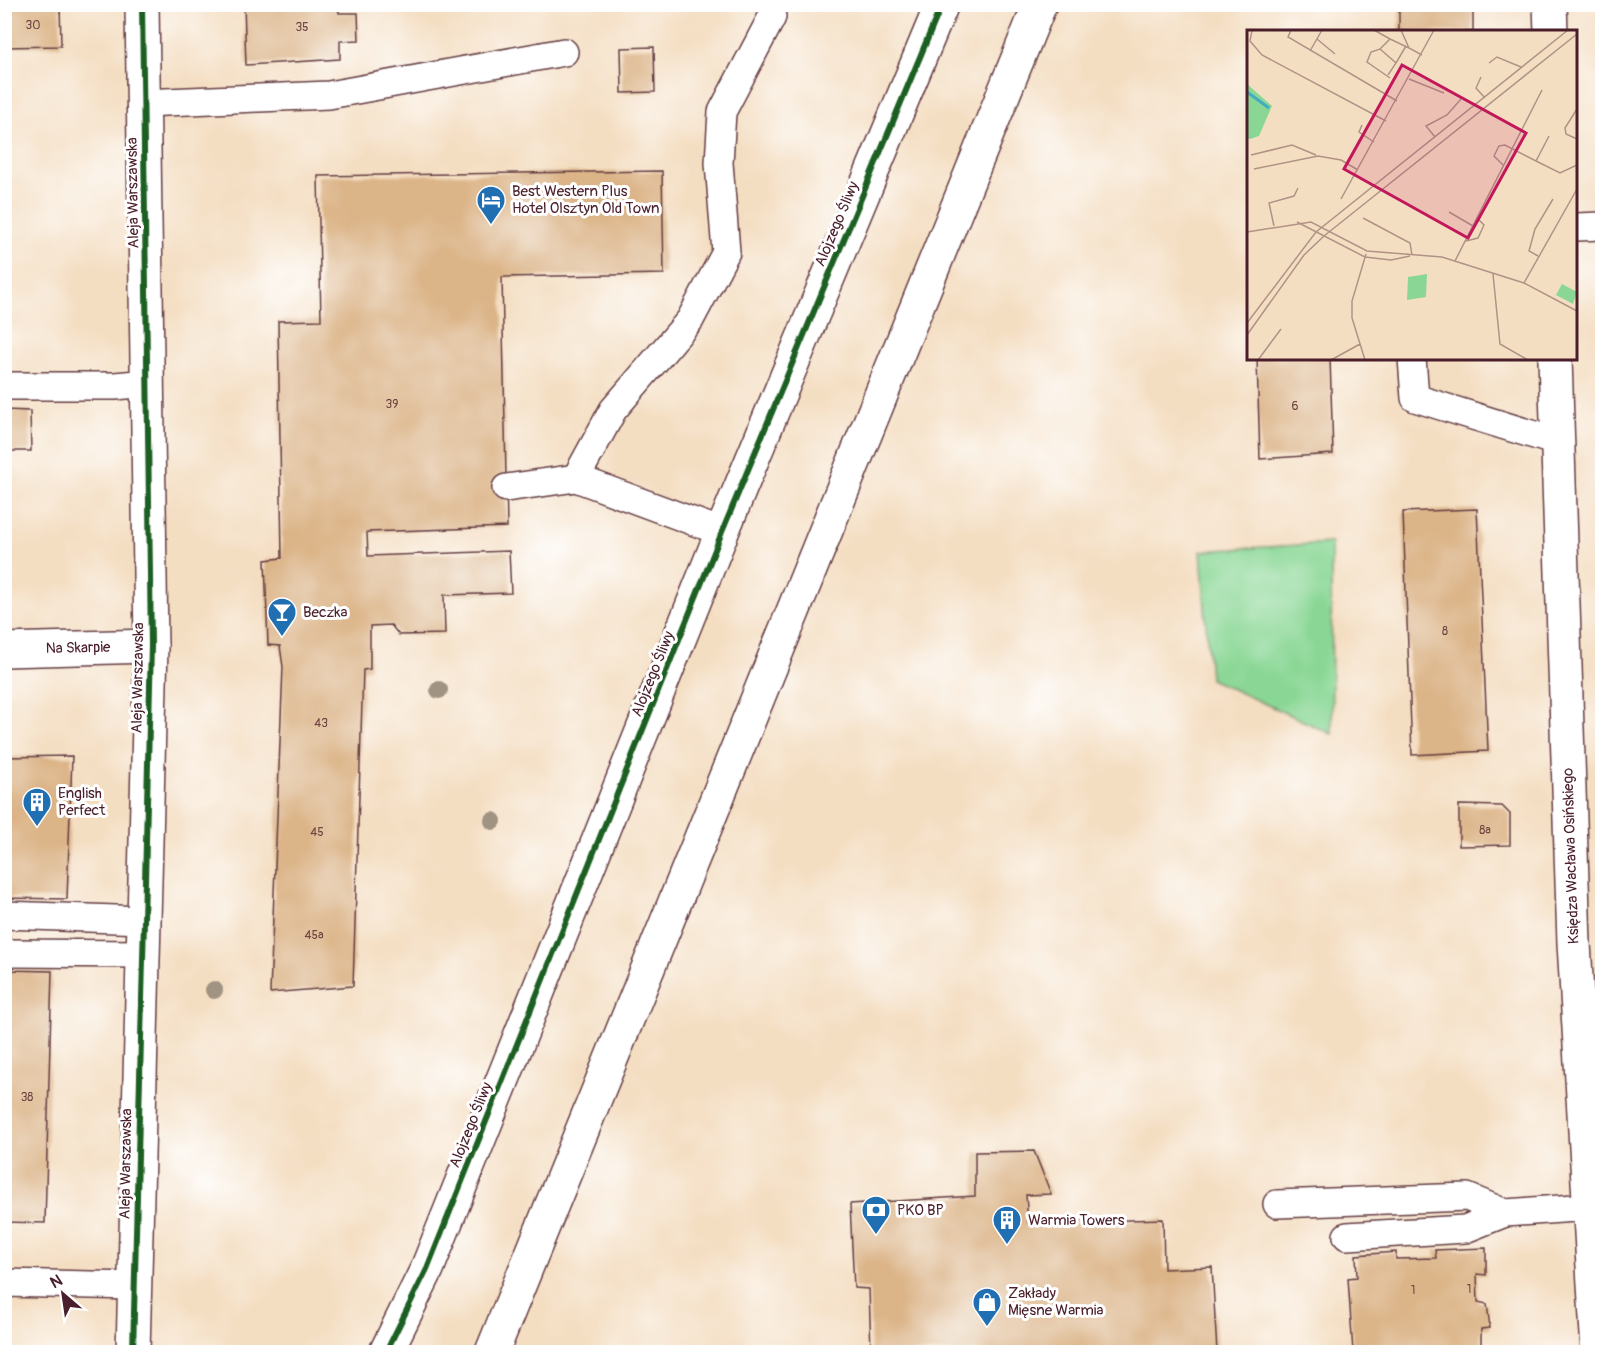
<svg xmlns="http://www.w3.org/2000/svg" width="1607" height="1357" font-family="Pangolin,sans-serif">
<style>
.green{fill:#8ad795;stroke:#6a7b60;stroke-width:1.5}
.building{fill:#dbb487}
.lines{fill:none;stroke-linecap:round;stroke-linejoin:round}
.service-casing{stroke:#643c42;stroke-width:30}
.minor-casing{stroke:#643c42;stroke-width:36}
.tertiary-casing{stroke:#643c42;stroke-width:36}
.service{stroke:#fff;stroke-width:27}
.minor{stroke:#fff;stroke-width:33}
.tertiary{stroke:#fff;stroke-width:33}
.cycleway-casing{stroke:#fff;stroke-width:10}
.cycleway{stroke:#1b5e20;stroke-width:6}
.tree{fill:#a19381}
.labels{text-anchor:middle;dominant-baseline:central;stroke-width:6;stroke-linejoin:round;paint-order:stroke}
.number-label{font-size:12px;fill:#6e4442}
.poi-label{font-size:15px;fill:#4a1f2b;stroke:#fff;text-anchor:start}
.street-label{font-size:15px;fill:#4a1f2b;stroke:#fff}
.inset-river{fill:none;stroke:#43acc3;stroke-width:3}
.inset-road{fill:none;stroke:#b09286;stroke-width:1.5}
.view{fill:#c2185b;fill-opacity:0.15;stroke:#c2185b;stroke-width:3}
.inset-edge{fill:none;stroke:#4a1f2b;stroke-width:3}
</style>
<rect width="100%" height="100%" fill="#fff"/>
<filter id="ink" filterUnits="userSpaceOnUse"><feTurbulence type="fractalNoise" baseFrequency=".0167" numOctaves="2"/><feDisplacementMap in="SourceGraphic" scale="12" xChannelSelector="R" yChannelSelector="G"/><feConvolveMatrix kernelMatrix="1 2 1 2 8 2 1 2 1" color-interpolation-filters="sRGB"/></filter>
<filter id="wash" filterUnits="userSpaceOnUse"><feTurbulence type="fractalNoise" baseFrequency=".008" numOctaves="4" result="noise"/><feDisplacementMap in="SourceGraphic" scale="24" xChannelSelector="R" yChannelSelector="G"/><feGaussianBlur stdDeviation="1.35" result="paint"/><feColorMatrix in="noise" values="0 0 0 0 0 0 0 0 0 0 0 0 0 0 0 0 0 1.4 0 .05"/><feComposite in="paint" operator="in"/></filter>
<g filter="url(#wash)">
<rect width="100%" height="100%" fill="#f4dec2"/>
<path class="green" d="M1331,543l1,191 -122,-55 -9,-128z"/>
<g id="blocks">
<g class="building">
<path d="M4,4h56l1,42 -57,1z"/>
<path d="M244,4h94l1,9h19l1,27 -19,1v18l-94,6z"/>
<rect x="1399" y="4" width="74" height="28"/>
<path d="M654,47l1,45 -33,1 -1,-45z"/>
<path d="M662,171l2,103 -162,3 5,250 -140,5 1,24 141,-5 2,42 -67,2 1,39 -46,1 -8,-10 -21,1v43l-7,1 -10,316 -83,7 13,-326 -3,-21 -12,-1 -3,-85 17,-2 -4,-237 43,-1 -3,-144z"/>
<path d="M1257,358h73l3,96 -73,5z"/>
<path d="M4,410l26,1 1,40h-27z"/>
<path d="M1477,509l11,242 -76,4 -9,-243z"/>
<path d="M72,756l-5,143 -63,-1v-141z"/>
<path d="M1459,805l43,1 8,8v31l-51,1z"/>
<path d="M4,970l48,1 -7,252 -41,-1z"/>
<path d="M1034,1151l17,43 -25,1 2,28 135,-4 1,50 48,-2 5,85h-346l-2,-63 -15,-1 -4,-84 125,-8v-44z"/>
<path d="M1486,1248v27l-9,-1 1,28 9,2 3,24 -9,1v23h-128l-5,-74 9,-1 -1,-22 40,-3v7l40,-1 -1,-8z"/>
</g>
</g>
</g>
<g filter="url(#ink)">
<use href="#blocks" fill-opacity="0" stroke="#643c42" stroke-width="1.5"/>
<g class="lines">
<g class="service-casing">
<g id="service">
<path d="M143,103l186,-8 235,-43"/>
<path d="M1576,227l26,-1"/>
<path d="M1412,358l3,40 142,44"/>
<path d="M4,386h111l33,-3"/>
<path d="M506,488l70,-10"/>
<path d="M722,532l-146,-54 37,-68 77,-90 36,-68 -7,-89 3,-51 50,-95"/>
<path d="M4,915l140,5"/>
<path d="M10,953l133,1"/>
<path d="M1277,1204l190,-7 38,16 84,-6"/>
<path d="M1347,1236l118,-7 40,-16"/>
<path d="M4,1283l131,3"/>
</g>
</g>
<g class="minor-casing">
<g id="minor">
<path d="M1550,4l1,28"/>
<path d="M1555,358l19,585 24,409"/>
<path d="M4,650l147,-4"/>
<path d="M133,1352l18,-706 -9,-642"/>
</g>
</g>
<g class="tertiary-casing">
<g id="tertiary">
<path d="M386,1352l41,-83 295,-737 220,-528"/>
<path d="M492,1352l548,-1348"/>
</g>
</g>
<use href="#service" class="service"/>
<use href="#minor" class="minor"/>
<use href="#tertiary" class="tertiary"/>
<g class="cycleway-casing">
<g id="cycleway">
<path d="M133,1352l18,-706 -9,-642"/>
<path d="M386,1352l41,-83 295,-737 220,-528"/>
</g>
</g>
<use href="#cycleway" class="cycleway"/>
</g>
<g class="tree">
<circle cx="439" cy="690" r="9"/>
<circle cx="493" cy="821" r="9"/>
<circle cx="214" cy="990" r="9"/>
</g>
</g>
<defs>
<g id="hotel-pin" transform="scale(1.5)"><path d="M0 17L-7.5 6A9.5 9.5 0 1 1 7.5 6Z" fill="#1f6fb2" stroke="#fff"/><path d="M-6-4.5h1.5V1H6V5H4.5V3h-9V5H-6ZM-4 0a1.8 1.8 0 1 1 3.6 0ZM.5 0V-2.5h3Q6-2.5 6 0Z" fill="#fff"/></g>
<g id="bar-pin" transform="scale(1.5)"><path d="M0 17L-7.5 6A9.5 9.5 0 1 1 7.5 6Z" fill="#1f6fb2" stroke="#fff"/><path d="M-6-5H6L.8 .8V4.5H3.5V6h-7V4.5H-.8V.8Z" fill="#fff"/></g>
<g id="building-pin" transform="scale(1.5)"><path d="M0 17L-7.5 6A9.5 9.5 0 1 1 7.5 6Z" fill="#1f6fb2" stroke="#fff"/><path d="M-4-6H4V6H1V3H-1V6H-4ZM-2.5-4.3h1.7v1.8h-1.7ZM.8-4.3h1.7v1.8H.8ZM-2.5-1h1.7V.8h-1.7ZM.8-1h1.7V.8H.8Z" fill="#fff"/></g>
<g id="bank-pin" transform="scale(1.5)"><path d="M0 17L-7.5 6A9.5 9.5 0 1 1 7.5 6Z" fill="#1f6fb2" stroke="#fff"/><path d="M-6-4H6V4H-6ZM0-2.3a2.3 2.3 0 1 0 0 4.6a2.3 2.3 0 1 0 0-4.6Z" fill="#fff"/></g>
<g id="shop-pin" transform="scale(1.5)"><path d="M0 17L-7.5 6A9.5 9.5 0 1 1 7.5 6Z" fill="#1f6fb2" stroke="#fff"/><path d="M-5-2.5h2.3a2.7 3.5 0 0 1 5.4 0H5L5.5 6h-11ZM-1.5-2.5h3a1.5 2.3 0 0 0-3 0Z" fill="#fff"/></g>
</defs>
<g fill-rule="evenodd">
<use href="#hotel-pin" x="491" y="200"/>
<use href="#bar-pin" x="282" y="612"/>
<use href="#building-pin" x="37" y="802"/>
<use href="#bank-pin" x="876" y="1210"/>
<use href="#building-pin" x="1007" y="1220"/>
<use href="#shop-pin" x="987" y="1302"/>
</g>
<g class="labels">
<g class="number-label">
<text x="33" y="25">30</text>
<text x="302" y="27">35</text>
<text x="392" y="404">39</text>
<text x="1295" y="406">6</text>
<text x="1445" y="631">8</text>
<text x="321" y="723">43</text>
<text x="1485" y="830">8a</text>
<text x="317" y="832">45</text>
<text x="314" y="935">45a</text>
<text x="27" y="1097">38</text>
<text x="1469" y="1289">1</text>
<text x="1413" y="1290">1</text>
</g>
<g class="poi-label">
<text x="512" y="191">Best Western Plus<tspan x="512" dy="17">Hotel Olsztyn Old Town</tspan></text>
<text x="303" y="612">Beczka</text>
<text x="58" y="793">English<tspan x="58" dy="17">Perfect</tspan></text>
<text x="897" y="1210">PKO BP</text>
<text x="1028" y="1220">Warmia Towers</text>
<text x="1008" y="1293">Zakłady<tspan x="1008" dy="17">Mięsne Warmia</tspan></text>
</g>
<g class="street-label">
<text transform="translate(133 193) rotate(-91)">Aleja Warszawska</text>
<text transform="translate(837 224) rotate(-67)">Alojzego Śliwy</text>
<text transform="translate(78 648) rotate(-1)">Na Skarpie</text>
<text transform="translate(653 674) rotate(-68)">Alojzego Śliwy</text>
<text transform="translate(138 678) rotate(-89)">Aleja Warszawska</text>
<text transform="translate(1571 856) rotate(-92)">Księdza Wacława Osińskiego</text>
<text transform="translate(471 1125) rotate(-68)">Alojzego Śliwy</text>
<text transform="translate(126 1164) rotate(-89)">Aleja Warszawska</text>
</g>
</g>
<g transform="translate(1247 30)">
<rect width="330" height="330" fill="#f4dec2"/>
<path d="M0,54l25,22 -13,30 -9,3 -3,-1zM180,244l-1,23 -19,3 1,-23zM315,254l15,8 -4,12 -17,-9z" fill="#8ad795"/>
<path class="inset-river" d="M0,62l22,16"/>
<path class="inset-road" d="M5,0l-2,11 12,14 124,66M44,0l-3,7 109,64M127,0l16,9M154,0l8,18 13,7M70,9l18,15M133,19l10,-10 19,9M63,21l12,-21M149,33l10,-17M242,33l8,-6 24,10M141,45l8,-12 -16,-14 -9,3 -4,10 23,16M234,47l-5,11 9,10M162,49l35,14M330,79l-12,19 1,6 11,5M115,95l-3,7 15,10M188,107l-9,-11 21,-11 14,-16M4,125l41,-10 24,10M289,131l24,12 17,-8M256,135l-9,-9 5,-10 6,-1 31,16 13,-25M7,139l64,-13 23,4 17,10M94,169l93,-169M202,182l24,14M116,188l47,25 2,12M50,192l68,35 26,3 19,-4M27,196l-5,-23 25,-7 4,-8M0,202l64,-10 56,29 75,6 82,26 53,28M219,211l12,-3 6,-13 -7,-7M291,226l-9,-5 6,-22 18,-30M208,231l87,-171M246,244l7,70 28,16M277,253l53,-94M0,293l69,-91 252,-202M0,305l57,-80 20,-19 253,-202M11,330l23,-31M84,330l29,-16M118,330l-13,-42v-17l14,-47"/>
<path class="view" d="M155,35l124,68 -58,105 -124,-69z"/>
<rect width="330" height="330" class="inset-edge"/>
</g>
<rect width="1607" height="1357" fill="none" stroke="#fff" stroke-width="24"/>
<g transform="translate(63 1294) rotate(331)" stroke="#ffffff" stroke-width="4.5" paint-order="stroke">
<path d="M0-4.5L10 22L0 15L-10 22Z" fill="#4a1f2b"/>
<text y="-9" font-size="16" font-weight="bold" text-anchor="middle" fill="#4a1f2b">N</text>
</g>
</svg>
